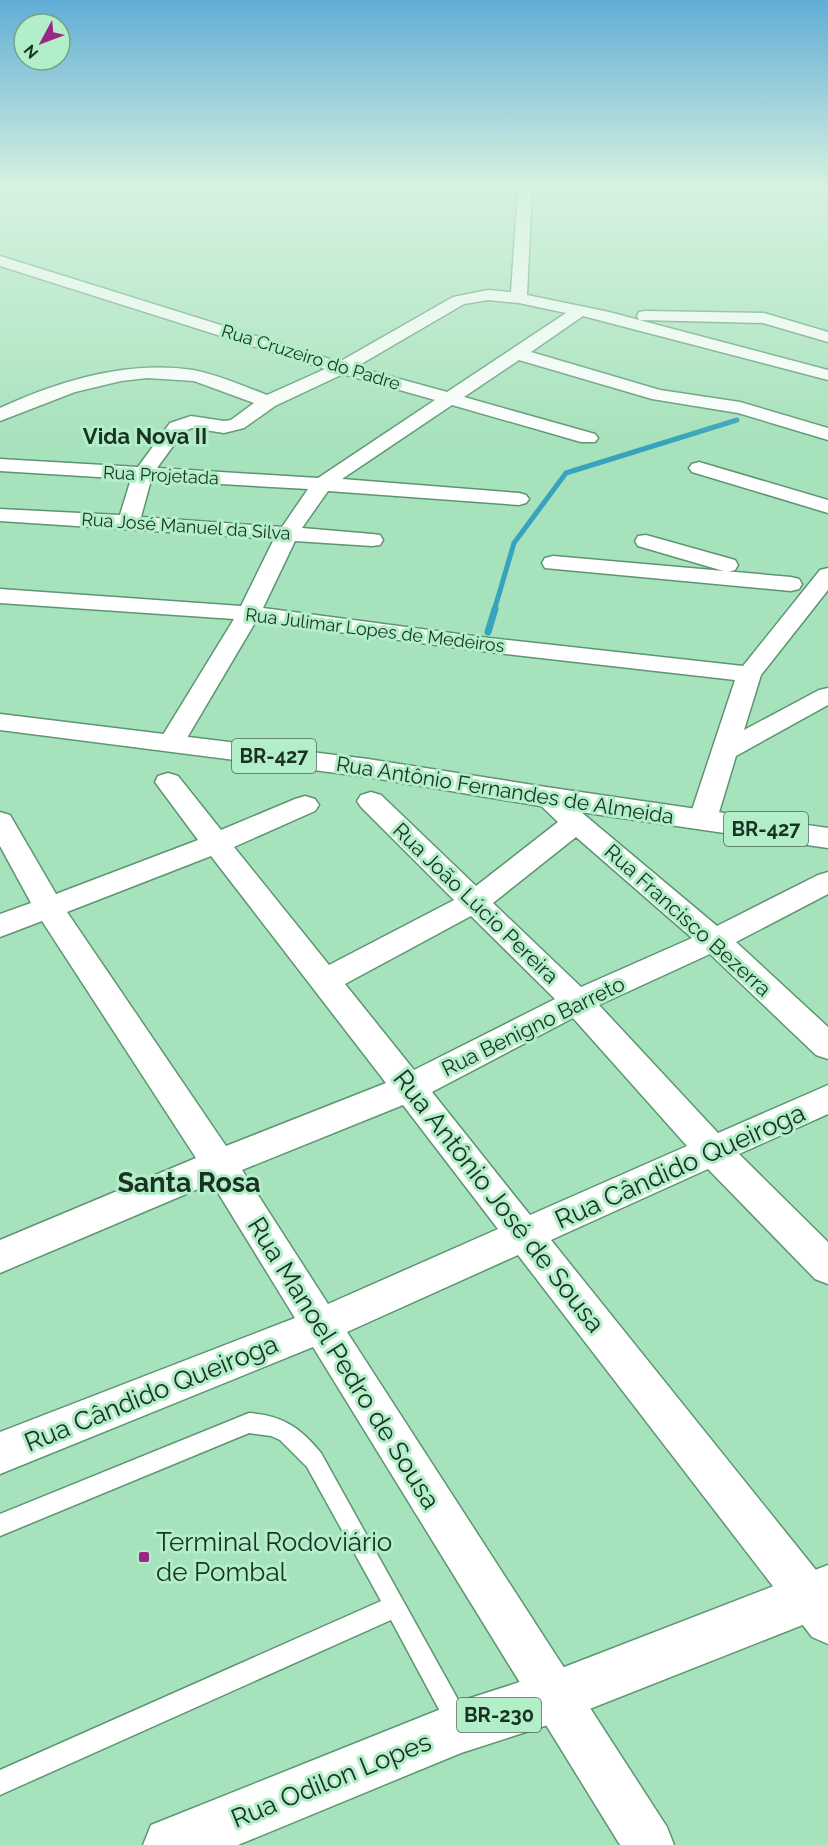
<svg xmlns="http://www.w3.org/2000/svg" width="828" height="1845" font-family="Raleway,sans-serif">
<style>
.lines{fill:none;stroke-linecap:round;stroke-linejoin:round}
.stream-far1{stroke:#37a3bc;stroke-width:5}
.stream{stroke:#37a3bc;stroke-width:7}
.lane-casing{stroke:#5c9572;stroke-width:3}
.street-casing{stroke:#5c9572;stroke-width:3}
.highway-casing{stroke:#5c9572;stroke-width:3}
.lane{fill:#fff;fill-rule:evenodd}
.street{fill:#fff;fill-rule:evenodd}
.highway{fill:#fff;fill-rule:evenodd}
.poi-dot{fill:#992785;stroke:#b2efc8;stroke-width:2}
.labels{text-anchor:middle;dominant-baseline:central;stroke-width:6;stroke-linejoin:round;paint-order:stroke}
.far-street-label{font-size:18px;fill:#1a3223;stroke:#b2efc8}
.shield{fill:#b2efc8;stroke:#486b54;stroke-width:1.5}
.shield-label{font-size:20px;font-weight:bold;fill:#1a3223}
.street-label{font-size:21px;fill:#1a3223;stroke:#b2efc8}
.far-district-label{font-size:22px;font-weight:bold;fill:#1a3223;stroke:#b2efc8}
.near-street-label{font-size:26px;fill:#1a3223;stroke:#b2efc8}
.near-poi-label{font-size:26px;fill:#1a3223;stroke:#b2efc8;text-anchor:start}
.district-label{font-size:27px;font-weight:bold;fill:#1a3223;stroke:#b2efc8}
</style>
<rect width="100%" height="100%" fill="#a6e2bb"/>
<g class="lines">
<path class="stream-far1" d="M494,611l20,-68 52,-70 171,-53"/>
<path class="stream" d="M488,632l7,-23"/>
<g class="lane-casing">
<path id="lane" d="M249,1413c33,2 52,15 72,40l145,261 4,8 -4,8 -8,4 -8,-4 -59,-110 -391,175v-25l381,-169 -74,-134 -27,-27 -9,-4 -22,-3 -249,103v-22z"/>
</g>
<g class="street-casing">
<g id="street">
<path d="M515,186h14l3,5 -5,104 82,17 219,58v10l-245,-64 -52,36 129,38 80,12 88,26v12l-90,-27 -86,-14 -133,-39 -55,37 131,37 3,4 -3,4h-14l-129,-37 -110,74 177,14 7,2 3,4 -3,4 -7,2 -191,-14 -26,37 70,6 8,1 3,5 -3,5 -8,1 -77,-5 -32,67 226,30 254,28 77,-96 8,-2v22l-67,85 -17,55 75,-40 9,-2v17l-92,51 -19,63 -4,6 -10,3 -10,-3 -4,-6 46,-139 -246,-28 -233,-31 -72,122 -4,6 -9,2 -9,-2 -4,-6 76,-124 -234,-16v-14l241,17 33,-67 -274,-18v-12l120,6 11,-36 -131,-8v-12l138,8 32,-44 21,-7 33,5 7,-1 23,-17 -60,-22 -47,-3 -26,3 -46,11 -75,29v-13c58,-27 128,-48 193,-38 26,5 50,16 74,25l58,-26 -325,-103v-10l339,106 114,-65 35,-7 23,2 7,-101zM488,300l31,3 47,10 -119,79 -91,-25 108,-63zM343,374l92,26 -117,78 -161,-10 27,-37 8,-3 32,5 20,-5 31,-22zM151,480l157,9 -26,38 -141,-10z"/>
<path d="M645,311l119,2 64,19v10l-65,-19 -124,-3 -2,-4 2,-4z"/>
<path d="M699,462l129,38v13l-136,-41 -3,-4 3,-4z"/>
<path d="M646,535l89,25 3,5 -3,5 -8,2 -89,-26 -3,-5 3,-5z"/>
<path d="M553,556l238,21 8,2 3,5 -3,5 -8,2 -246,-23 -3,-5 3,-5z"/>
<path d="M168,773l10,3 43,54 74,-31 10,-3 10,3 4,6 -4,6 -81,36 95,118 125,-65 -93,-93 -4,-6 4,-6 10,-3 10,3 95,91 82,-64 -26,-25 4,-6 10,-3 10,3 161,135 101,-51 10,-3v22l-92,48 92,85v32l-12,-4 -106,-101 -111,51 119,128 110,-48v29l-89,40 89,88v42l-13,-5 -107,-110 -157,71 277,345v59l-16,-7 -294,-382 -171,77 320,495 7,18h-54l-307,-498 -313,127v-42l295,-114 -83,-135 -212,90v-33l196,-82 -154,-237 -42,16v-23l31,-11 -31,-57v-34l10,3 46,79 142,-54 -43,-58 3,-6zM576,837l116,101 -111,49 -88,-84zM211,856l175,227 -160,63 -159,-234zM471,916l84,83 -141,71 -69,-86zM573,1018l114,128 -157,69 -98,-123zM403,1105l95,124 -170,75 -86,-134z"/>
</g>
</g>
<g class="highway-casing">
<g id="highway">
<path d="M0,714l368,45 178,28 282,41v20l-282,-41 -178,-30 -368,-47z"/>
<path d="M828,1565v50l-274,108 -93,30 -223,92h-95l8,-20 310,-124 93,-30z"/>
</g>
</g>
<use href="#lane" class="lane"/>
<use href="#street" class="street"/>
<use href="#highway" class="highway"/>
</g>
<linearGradient id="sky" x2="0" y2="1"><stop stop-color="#61add6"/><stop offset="0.42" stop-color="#d7f2e0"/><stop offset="1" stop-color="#d7f2e0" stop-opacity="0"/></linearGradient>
<rect width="828" height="445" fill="url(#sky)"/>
<rect class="poi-dot" x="138" y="1551" width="12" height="12" rx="3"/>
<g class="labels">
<g class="far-street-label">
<text transform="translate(311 357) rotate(17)">Rua Cruzeiro do Padre</text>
<text transform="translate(161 475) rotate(3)">Rua Projetada</text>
<text transform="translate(186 526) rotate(4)">Rua José Manuel da Silva</text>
<text transform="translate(375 630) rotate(7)">Rua Julimar Lopes de Medeiros</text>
</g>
<g class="shield">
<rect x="232" y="739" width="84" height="34" rx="4.5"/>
<rect x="724" y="812" width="84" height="34" rx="4.5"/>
<rect x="457" y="1698" width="84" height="34" rx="4.5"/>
</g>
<g class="shield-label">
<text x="274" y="756">BR-427</text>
<text x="766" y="829">BR-427</text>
<text x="499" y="1715">BR-230</text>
</g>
<g class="street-label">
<text transform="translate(505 790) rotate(9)">Rua Antônio Fernandes de Almeida</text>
<text transform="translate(476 903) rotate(44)">Rua João Lúcio Pereira</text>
<text transform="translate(688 920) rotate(42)">Rua Francisco Bezerra</text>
<text transform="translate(533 1026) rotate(-26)">Rua Benigno Barreto</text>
</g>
<g class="far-district-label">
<text x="145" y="436">Vida Nova II</text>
</g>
<g class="near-street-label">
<text transform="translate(680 1166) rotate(-24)">Rua Cândido Queiroga</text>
<text transform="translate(499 1201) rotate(52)">Rua Antônio José de Sousa</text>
<text transform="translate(344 1363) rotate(58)">Rua Manoel Pedro de Sousa</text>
<text transform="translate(151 1393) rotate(-22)">Rua Cândido Queiroga</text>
<text transform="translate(331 1780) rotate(-22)">Rua Odilon Lopes</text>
</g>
<g class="near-poi-label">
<text x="156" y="1542">Terminal Rodoviário<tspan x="156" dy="30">de Pombal</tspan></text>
</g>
<g class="district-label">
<text x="189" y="1182">Santa Rosa</text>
</g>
</g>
<g transform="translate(42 42) rotate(229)"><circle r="28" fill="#b2efc8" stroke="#75a386" stroke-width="1.5"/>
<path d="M0-4.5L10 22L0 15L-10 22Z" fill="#992785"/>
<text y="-9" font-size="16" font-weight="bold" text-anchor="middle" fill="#1a3223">N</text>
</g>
</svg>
